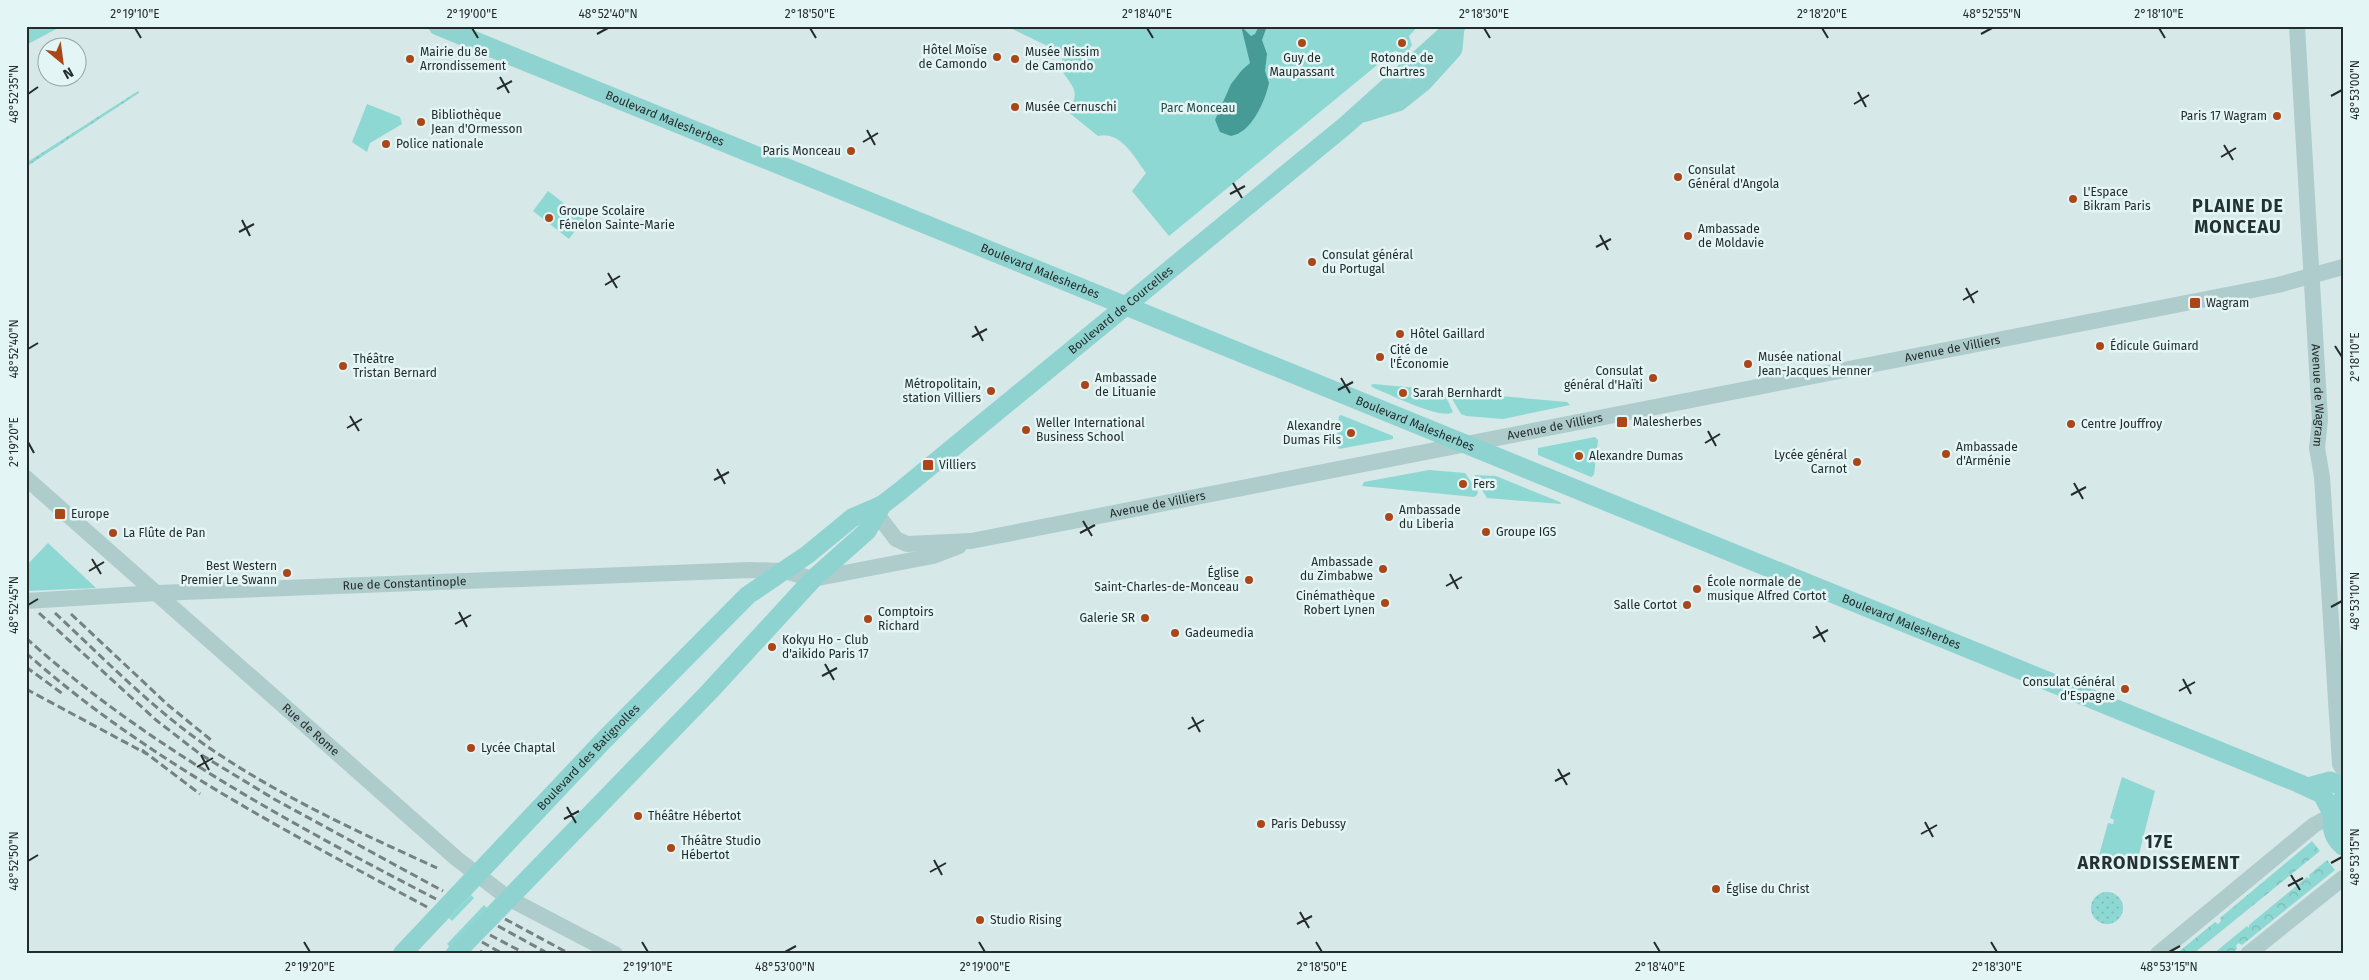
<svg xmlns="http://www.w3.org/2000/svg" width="2369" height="980" font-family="'Fira Sans',sans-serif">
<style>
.grass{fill:url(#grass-dots)}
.forest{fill:url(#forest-crowns)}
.green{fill:#8ed8d4}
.water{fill:#469b97}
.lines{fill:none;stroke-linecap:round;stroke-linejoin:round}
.secondary{stroke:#aecccb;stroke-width:16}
.primary{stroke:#8fd3d0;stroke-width:19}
.rail{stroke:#768281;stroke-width:3;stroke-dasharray:8 4;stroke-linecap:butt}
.ticks{fill:none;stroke:#242b2b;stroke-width:2}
.poi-dot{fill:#ab4619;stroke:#e3f5f4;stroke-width:2}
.labels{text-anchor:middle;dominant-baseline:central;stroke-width:5;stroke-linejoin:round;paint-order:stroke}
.poi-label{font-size:12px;fill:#242b2b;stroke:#e3f5f4;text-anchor:start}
.park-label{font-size:12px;fill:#244b49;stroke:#e3f5f4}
.street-label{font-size:12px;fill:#242b2b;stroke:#e3f5f4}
.district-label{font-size:18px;font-weight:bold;letter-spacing:1px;fill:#243232;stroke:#e3f5f4}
.neatline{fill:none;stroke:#242b2b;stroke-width:2}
.ticks-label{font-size:12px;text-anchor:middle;fill:#242b2b}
</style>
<defs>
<pattern id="grass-dots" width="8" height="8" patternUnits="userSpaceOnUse" patternTransform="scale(1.25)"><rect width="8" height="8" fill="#8ed8d4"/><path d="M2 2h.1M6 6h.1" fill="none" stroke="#7abab6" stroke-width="1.8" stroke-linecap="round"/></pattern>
<pattern id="forest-crowns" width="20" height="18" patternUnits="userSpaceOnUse" patternTransform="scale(1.25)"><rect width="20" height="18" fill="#8ed8d4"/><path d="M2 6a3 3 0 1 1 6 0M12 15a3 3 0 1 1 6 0" fill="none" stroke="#7abab6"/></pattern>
</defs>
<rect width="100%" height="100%" fill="#d6e8e7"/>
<g class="grass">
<path d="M138,91l1,2 -113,74v-4z"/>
<circle cx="2107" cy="908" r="16"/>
</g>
<g class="forest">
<path d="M2312,841l8,10 -127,103h-17l39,-32 3,2 3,-3 -1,-3z"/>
<path d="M2327,860l8,10 -93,75 -4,-2 -2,3 1,3 -6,5h-18l34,-28 2,2v-3l58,-48 3,2 -1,-4z"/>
</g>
<g class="green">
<path d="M26,26h36l-36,19z"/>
<path d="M1006,26h412l-9,10 3,9 -4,6 -5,2 -8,-2 -2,1 -224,184 -37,-45 14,-18c-12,-16 -25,-42 -48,-37l-31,-25c17,-21 2,-26 -7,-44l4,-13z"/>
<path d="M367,104l33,13 2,7 -32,19 -3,9 -15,-10z"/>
<path d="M548,191l36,28 -15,20 -36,-28z"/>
<path d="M1373,384l67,6 5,5 8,17c-11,9 -66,-19 -81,-25l-1,-2z"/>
<path d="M1455,392l112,10 3,3 -67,14 -37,-3 -5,-2 -10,-17z"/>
<path d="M1341,415l52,21v3l-54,10 -3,-4 3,-29z"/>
<path d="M1595,437l3,3 -4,35 -3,2 -53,-22v-7z"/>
<path d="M1429,470l36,3 13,19 -1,3 -3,2 -112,-11 2,-4z"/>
<path d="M1475,475l21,1 64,26 1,2 -74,-6 -12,-19z"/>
<path d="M48,543l48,45 -70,3v-25z"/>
<path d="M2122,777l33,14 -20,79 -37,-11 10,-36 5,1 1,-4 -4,-2z"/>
<path d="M471,895l3,3 -22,23 -3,-3z"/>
<path d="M484,905l3,3 -37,39 -3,-3z"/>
</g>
<path class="water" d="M1241,26l10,10 4,-2 4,-8h8l-5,14 5,14 -2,17 4,12c-4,19 -18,50 -38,53l-11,-4 -5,-12 16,-36 11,-14 8,-7z"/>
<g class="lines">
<g class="secondary">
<path id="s1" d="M2297,26l23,394 -3,28 5,29 18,287 3,5"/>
<path id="s2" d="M26,478l431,381 51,39 107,56"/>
<path id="s3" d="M873,509l23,30 11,5 64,-3 1307,-256 65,-18"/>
<path id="s4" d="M26,601l131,-8 593,-23 34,1 29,8 120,-23 26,-10"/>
<path d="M2158,954l156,-129 19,-10"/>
<path d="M2248,954l95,-76"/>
</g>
<g class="primary">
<path id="s5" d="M438,26l1860,757 24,11 11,21"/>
<path d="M1363,113l35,-11 25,-20 30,-33 2,-22"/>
<path d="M2308,787l22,-6 13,6"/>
<path d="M2343,799c-14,12 -15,35 0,47"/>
<path id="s6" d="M402,954l202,-214 144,-145 59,-40 45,-37 30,-13 17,-13 447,-367 110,-99"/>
<path d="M455,954l255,-263 103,-112 54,-48 15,-26"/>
</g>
<g class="rail">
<path d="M39,613l117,107 44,34 74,45 169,92"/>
<path d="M55,613c45,42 89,87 139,124 74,54 160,93 243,131"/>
<path d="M71,614l97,91 43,35"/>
<path d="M26,638c121,109 266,186 410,261"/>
<path d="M26,653c119,106 262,179 401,254"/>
<path d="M26,667l37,27"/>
<path d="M26,689l121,65"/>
<path d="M142,750l58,44"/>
<path d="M505,919l65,35"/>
<path d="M498,926l51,28"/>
<path d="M490,935l36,19"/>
<path d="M482,942l21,12"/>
<path d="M480,951l5,3"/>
</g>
</g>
<path class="ticks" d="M135,28l6,10M472,28l6,10M810,28l6,10M1147,28l6,10M1484,28l6,10M1822,28l6,10M2159,28l6,10M597,34l11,-6M1981,34l11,-6M500,77l9,16M497,89l15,-8M1858,92l8,15M28,94l10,-7M2331,96l11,-6M1854,104l15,-9M867,130l8,15M863,142l15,-9M2224,145l9,15M2221,157l15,-9M1233,183l9,15M1230,194l15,-8M242,220l8,16M239,232l15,-8M1600,235l8,15M1596,247l15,-8M608,273l9,15M605,285l15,-9M1966,288l8,15M1963,300l15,-9M975,326l8,15M972,337l15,-8M2335,346l7,11M28,349l10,-6M1341,378l9,15M1338,390l15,-8M350,416l9,15M347,428l15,-9M1708,431l8,15M28,442l6,11M1705,443l15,-9M717,469l8,15M714,480l15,-8M2074,483l9,16M2071,495l15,-8M1083,521l9,15M1080,533l15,-8M92,559l9,15M89,571l15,-9M1450,574l8,15M1446,586l16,-9M28,605l10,-6M2331,607l11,-6M459,612l8,15M455,624l16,-9M1816,626l9,16M1813,638l15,-8M825,664l9,16M822,676l15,-8M2183,679l8,15M2179,691l16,-9M1192,717l8,15M1188,729l16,-9M201,755l8,15M197,767l16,-9M1558,769l9,16M1555,781l15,-8M567,807l9,16M564,819l15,-8M1925,822l8,15M1921,834l16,-9M934,860l8,15M28,861l10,-6M2331,863l11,-6M930,872l16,-9M2291,875l9,15M2288,886l15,-8M1300,912l9,16M1297,924l15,-8M304,942l6,10M642,942l6,10M979,942l6,10M1316,942l6,10M1654,942l6,10M1991,942l6,10M785,952l11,-6M2169,952l11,-6"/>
<g class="poi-dot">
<circle cx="1302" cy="43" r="5"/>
<circle cx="1402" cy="43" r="5"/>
<circle cx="997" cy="57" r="5"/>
<circle cx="410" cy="59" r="5"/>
<circle cx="1015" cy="59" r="5"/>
<circle cx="1015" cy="107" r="5"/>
<circle cx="2277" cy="116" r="5"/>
<circle cx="421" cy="122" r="5"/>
<circle cx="386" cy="144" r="5"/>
<circle cx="851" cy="151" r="5"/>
<circle cx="1678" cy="177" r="5"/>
<circle cx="2073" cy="199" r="5"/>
<circle cx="549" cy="218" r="5"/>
<circle cx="1688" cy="236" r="5"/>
<circle cx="1312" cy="262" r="5"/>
<rect x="2189" y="297" width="12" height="12" rx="2.5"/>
<circle cx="1400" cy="334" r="5"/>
<circle cx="2100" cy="346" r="5"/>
<circle cx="1380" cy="357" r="5"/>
<circle cx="1748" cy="364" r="5"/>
<circle cx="343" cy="366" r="5"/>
<circle cx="1653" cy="378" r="5"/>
<circle cx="1085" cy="385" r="5"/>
<circle cx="991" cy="391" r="5"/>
<circle cx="1403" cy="393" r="5"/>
<rect x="1616" y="416" width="12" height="12" rx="2.5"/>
<circle cx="2071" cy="424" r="5"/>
<circle cx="1026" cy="430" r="5"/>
<circle cx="1351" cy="433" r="5"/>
<circle cx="1946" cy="454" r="5"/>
<circle cx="1579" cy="456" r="5"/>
<circle cx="1857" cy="462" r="5"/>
<rect x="922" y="459" width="12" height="12" rx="2.5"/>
<circle cx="1463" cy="484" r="5"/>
<rect x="54" y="508" width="12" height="12" rx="2.5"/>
<circle cx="1389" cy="517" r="5"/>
<circle cx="1486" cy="532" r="5"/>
<circle cx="113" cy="533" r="5"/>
<circle cx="1383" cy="569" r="5"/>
<circle cx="287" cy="573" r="5"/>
<circle cx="1249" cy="580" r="5"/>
<circle cx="1697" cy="589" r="5"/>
<circle cx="1385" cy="603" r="5"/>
<circle cx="1687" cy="605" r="5"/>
<circle cx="1145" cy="618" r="5"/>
<circle cx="868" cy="619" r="5"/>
<circle cx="1175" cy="633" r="5"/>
<circle cx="772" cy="647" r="5"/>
<circle cx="2125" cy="689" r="5"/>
<circle cx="471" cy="748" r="5"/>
<circle cx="638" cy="816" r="5"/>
<circle cx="1261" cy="824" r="5"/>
<circle cx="671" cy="848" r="5"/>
<circle cx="1716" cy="889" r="5"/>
<circle cx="980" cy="920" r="5"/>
</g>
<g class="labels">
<g class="poi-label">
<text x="987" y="50" text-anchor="end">Hôtel Moïse<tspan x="987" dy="14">de Camondo</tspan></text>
<text x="420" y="52">Mairie du 8e<tspan x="420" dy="14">Arrondissement</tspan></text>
<text x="1025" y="52">Musée Nissim<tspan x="1025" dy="14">de Camondo</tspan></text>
<text x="1302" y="58" text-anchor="middle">Guy de<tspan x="1302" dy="14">Maupassant</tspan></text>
<text x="1402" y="58" text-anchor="middle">Rotonde de<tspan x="1402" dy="14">Chartres</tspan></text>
<text x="1025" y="107">Musée Cernuschi</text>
<text x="431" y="115">Bibliothèque<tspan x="431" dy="14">Jean d'Ormesson</tspan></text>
<text x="2267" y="116" text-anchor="end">Paris 17 Wagram</text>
<text x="396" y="144">Police nationale</text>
<text x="841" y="151" text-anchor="end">Paris Monceau</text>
<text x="1688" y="170">Consulat<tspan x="1688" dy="14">Général d'Angola</tspan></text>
<text x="2083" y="192">L'Espace<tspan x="2083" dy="14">Bikram Paris</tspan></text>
<text x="559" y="211">Groupe Scolaire<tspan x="559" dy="14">Fénelon Sainte-Marie</tspan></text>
<text x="1698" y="229">Ambassade<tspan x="1698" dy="14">de Moldavie</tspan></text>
<text x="1322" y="255">Consulat général<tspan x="1322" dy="14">du Portugal</tspan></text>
<text x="2206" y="303">Wagram</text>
<text x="1410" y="334">Hôtel Gaillard</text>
<text x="2110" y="346">Édicule Guimard</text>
<text x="1390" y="350">Cité de<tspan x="1390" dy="14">l'Économie</tspan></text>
<text x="1758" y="357">Musée national<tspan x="1758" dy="14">Jean-Jacques Henner</tspan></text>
<text x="353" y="359">Théâtre<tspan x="353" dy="14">Tristan Bernard</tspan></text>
<text x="1643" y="371" text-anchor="end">Consulat<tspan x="1643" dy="14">général d'Haïti</tspan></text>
<text x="1095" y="378">Ambassade<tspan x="1095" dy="14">de Lituanie</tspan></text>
<text x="981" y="384" text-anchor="end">Métropolitain,<tspan x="981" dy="14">station Villiers</tspan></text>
<text x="1413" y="393">Sarah Bernhardt</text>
<text x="1633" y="422">Malesherbes</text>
<text x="1036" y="423">Weller International<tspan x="1036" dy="14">Business School</tspan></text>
<text x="2081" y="424">Centre Jouffroy</text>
<text x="1341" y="426" text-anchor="end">Alexandre<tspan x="1341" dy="14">Dumas Fils</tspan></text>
<text x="1956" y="447">Ambassade<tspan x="1956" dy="14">d'Arménie</tspan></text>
<text x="1847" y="455" text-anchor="end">Lycée général<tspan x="1847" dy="14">Carnot</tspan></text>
<text x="1589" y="456">Alexandre Dumas</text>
<text x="939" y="465">Villiers</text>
<text x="1473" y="484">Fers</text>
<text x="1399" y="510">Ambassade<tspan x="1399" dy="14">du Liberia</tspan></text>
<text x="71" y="514">Europe</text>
<text x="1496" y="532">Groupe IGS</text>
<text x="123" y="533">La Flûte de Pan</text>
<text x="1373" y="562" text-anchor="end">Ambassade<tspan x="1373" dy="14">du Zimbabwe</tspan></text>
<text x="277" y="566" text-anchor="end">Best Western<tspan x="277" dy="14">Premier Le Swann</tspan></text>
<text x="1239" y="573" text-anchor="end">Église<tspan x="1239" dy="14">Saint-Charles-de-Monceau</tspan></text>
<text x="1707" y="582">École normale de<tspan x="1707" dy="14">musique Alfred Cortot</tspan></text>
<text x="1375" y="596" text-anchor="end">Cinémathèque<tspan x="1375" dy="14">Robert Lynen</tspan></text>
<text x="1677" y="605" text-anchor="end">Salle Cortot</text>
<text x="878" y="612">Comptoirs<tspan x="878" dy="14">Richard</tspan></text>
<text x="1135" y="618" text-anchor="end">Galerie SR</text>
<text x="1185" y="633">Gadeumedia</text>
<text x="782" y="640">Kokyu Ho - Club<tspan x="782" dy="14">d'aikido Paris 17</tspan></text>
<text x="2115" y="682" text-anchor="end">Consulat Général<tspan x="2115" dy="14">d'Espagne</tspan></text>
<text x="481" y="748">Lycée Chaptal</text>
<text x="648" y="816">Théâtre Hébertot</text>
<text x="1271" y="824">Paris Debussy</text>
<text x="681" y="841">Théâtre Studio<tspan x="681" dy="14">Hébertot</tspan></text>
<text x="1726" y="889">Église du Christ</text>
<text x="990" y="920">Studio Rising</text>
</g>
<g class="park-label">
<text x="1198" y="108">Parc Monceau</text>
</g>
<g class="street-label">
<text stroke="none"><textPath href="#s5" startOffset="245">Boulevard Malesherbes</textPath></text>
<text stroke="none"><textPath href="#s5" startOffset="650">Boulevard Malesherbes</textPath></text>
<text stroke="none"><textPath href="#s6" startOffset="969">Boulevard de Courcelles</textPath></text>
<text stroke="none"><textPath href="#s3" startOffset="1114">Avenue de Villiers</textPath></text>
<text stroke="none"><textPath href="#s1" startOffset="370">Avenue de Wagram</textPath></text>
<text stroke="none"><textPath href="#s5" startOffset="1055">Boulevard Malesherbes</textPath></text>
<text stroke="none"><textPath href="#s3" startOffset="709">Avenue de Villiers</textPath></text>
<text stroke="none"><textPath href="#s3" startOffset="304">Avenue de Villiers</textPath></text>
<text stroke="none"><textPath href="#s4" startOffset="379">Rue de Constantinople</textPath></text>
<text stroke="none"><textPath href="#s5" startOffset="1580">Boulevard Malesherbes</textPath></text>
<text stroke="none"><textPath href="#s2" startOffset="380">Rue de Rome</textPath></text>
<text stroke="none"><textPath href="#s6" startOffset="271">Boulevard des Batignolles</textPath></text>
</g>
<g class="district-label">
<text x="2238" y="206">PLAINE DE<tspan x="2238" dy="21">MONCEAU</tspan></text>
<text x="2159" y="842">17E<tspan x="2159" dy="21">ARRONDISSEMENT</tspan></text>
</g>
</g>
<rect width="2369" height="980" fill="none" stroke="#e3f5f4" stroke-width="55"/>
<g transform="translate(62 62) rotate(151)"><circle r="24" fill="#e3f5f4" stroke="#97a4a4"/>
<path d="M0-4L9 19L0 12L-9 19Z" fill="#ab4619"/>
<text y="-8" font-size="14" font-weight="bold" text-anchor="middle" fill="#242b2b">N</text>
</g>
<rect x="28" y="28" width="2314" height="924" class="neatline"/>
<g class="ticks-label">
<text x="135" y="18">2°19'10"E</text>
<text x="472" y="18">2°19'00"E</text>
<text x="608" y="18">48°52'40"N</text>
<text x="810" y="18">2°18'50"E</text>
<text x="1147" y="18">2°18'40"E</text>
<text x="1484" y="18">2°18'30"E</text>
<text x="1822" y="18">2°18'20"E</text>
<text x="1992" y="18">48°52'55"N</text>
<text x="2159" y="18">2°18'10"E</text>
<text transform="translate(2355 90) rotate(-90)" y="4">48°53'00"N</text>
<text transform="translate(14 94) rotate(-90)" y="4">48°52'35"N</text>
<text transform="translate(14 349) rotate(-90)" y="4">48°52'40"N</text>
<text transform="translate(2355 357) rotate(-90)" y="4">2°18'10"E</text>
<text transform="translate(14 442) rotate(-90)" y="4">2°19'20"E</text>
<text transform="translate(2355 601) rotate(-90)" y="4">48°53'10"N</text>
<text transform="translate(14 605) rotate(-90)" y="4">48°52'45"N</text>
<text transform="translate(2355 857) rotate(-90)" y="4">48°53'15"N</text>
<text transform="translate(14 861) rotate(-90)" y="4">48°52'50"N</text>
<text x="310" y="971">2°19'20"E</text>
<text x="648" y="971">2°19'10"E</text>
<text x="785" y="971">48°53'00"N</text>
<text x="985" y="971">2°19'00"E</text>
<text x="1322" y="971">2°18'50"E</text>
<text x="1660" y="971">2°18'40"E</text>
<text x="1997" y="971">2°18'30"E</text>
<text x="2169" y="971">48°53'15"N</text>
</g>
</svg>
